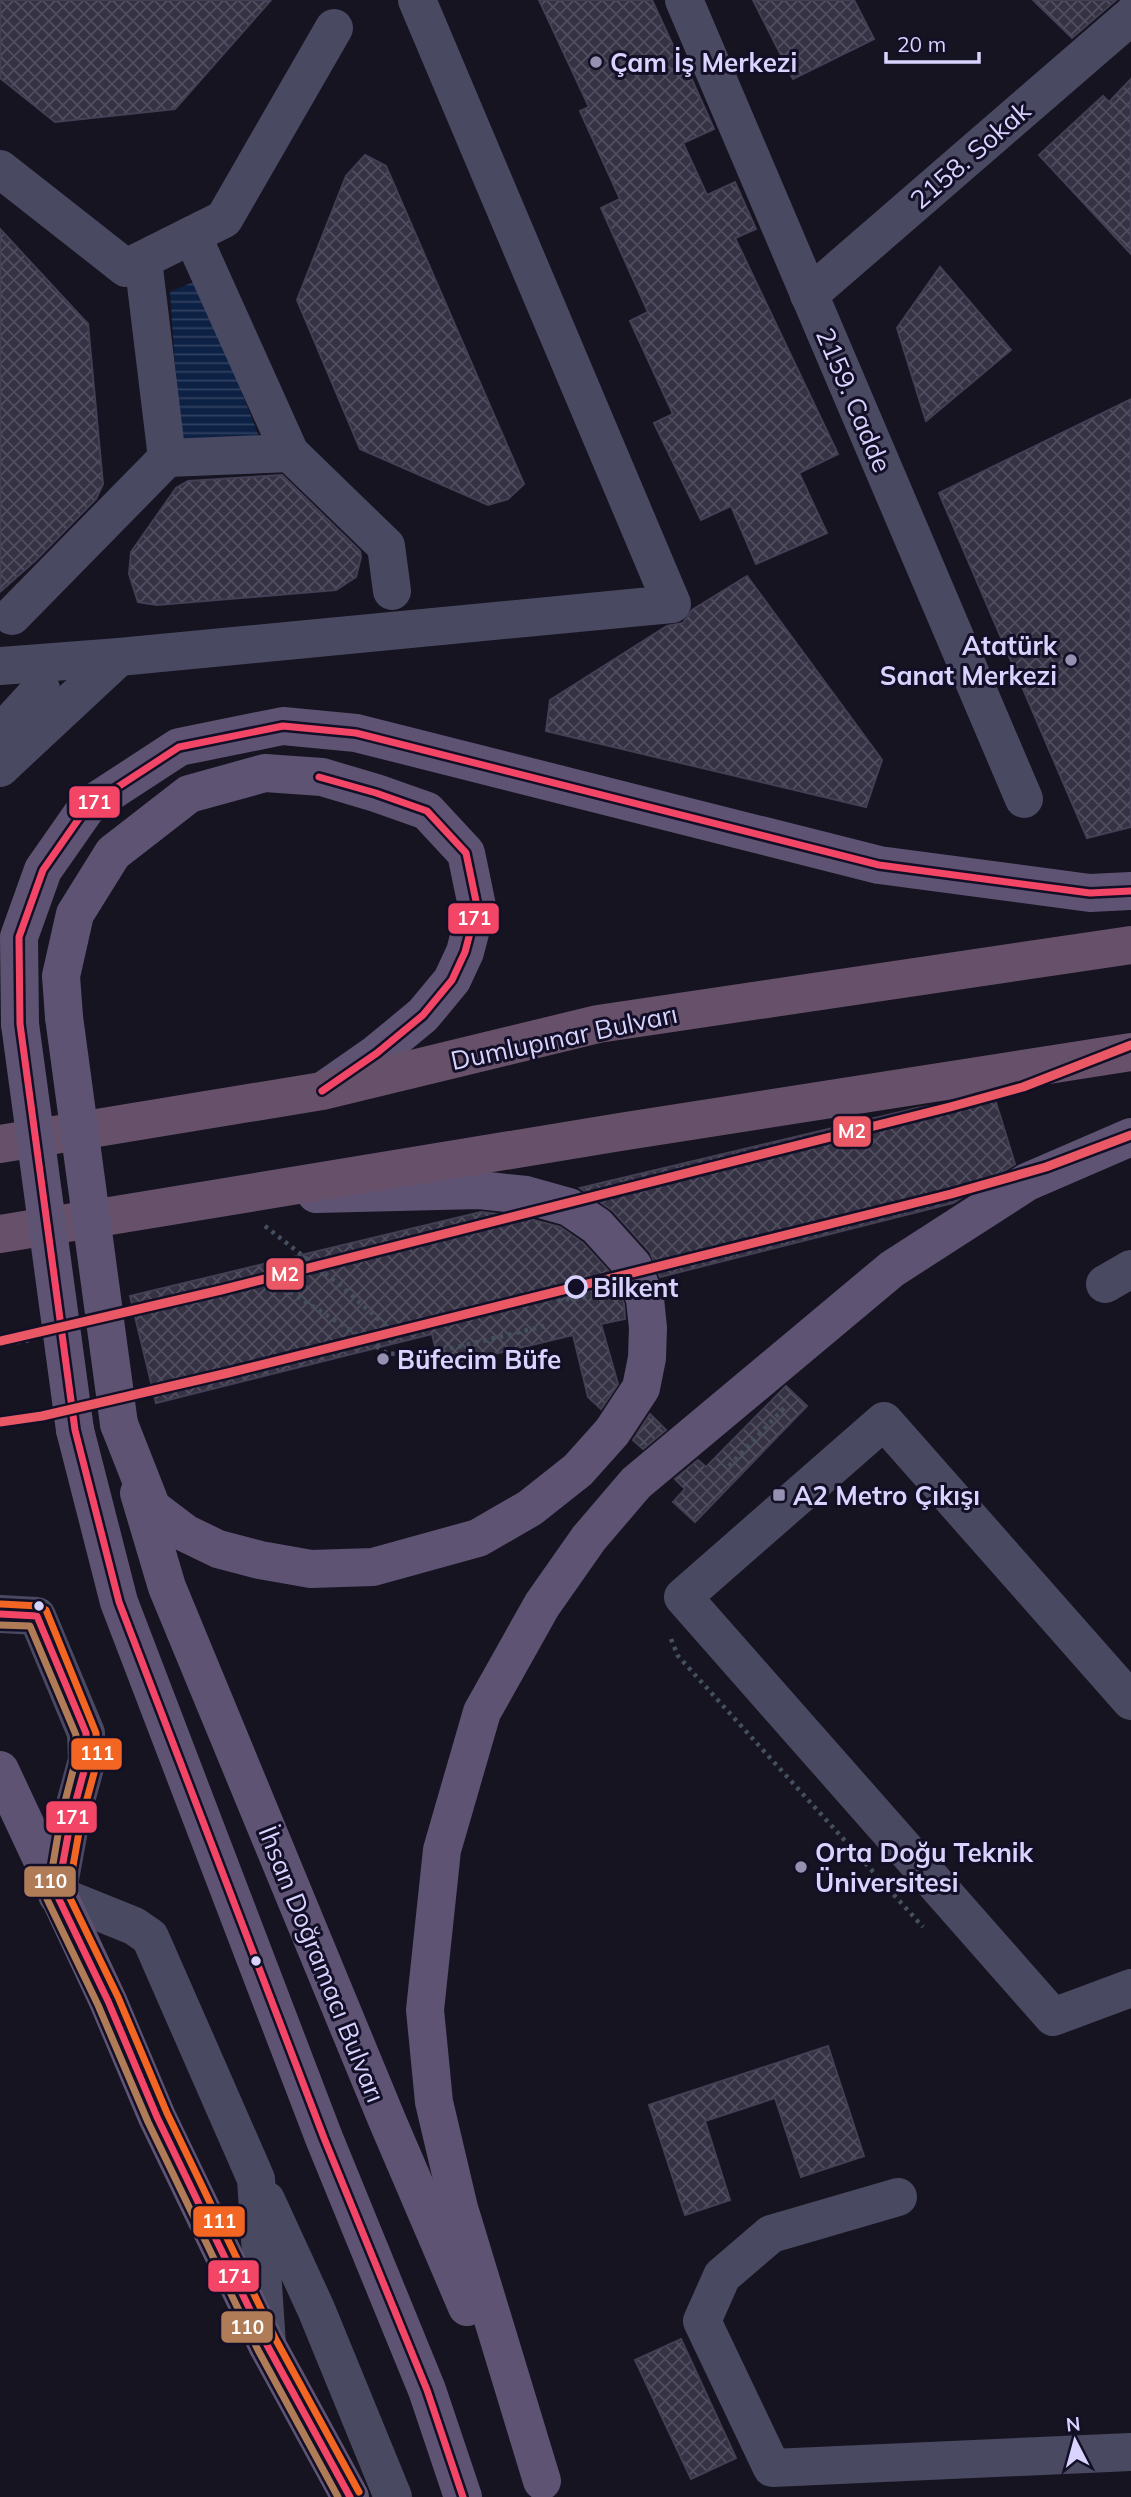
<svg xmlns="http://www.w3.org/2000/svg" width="1131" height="2497" font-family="Mulish,sans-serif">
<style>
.water{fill:url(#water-rules)}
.building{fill:url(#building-cross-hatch);stroke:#433f54;stroke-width:2}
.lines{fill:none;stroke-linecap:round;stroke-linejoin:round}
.path{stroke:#44505f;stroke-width:4.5;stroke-dasharray:3.5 5;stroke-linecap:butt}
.minor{stroke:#4a4962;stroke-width:38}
.major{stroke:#5e5373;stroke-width:38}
.highway{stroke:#67516a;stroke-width:38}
.major-bridge{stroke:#5e5373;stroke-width:38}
.bus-1-casing{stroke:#130f26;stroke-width:12}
.bus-2-casing{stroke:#130f26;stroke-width:12}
.bus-3-casing{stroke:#130f26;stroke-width:12}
.bus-1{stroke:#f34667;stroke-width:7}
.bus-2{stroke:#b07c57;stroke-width:7}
.bus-3{stroke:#f26522;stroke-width:7}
.metro-1-casing{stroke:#130f26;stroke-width:14}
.metro-1{stroke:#e95864;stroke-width:9}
.poi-dot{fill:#9591b1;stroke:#130f26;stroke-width:2.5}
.stop-dot{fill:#130f26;stroke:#d9d4ff;stroke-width:3.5}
.bus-dot{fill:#d9d4ff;stroke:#130f26;stroke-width:2.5}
.labels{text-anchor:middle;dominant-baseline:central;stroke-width:6;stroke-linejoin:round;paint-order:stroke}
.poi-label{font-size:26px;font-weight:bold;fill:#d9d4ff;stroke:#130f26;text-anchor:start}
.street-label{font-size:26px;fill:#d9d4ff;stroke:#130f26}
.stop-label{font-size:26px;font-weight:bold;fill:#d9d4ff;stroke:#130f26;text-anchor:start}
.line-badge{stroke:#130f26;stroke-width:2.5}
.badge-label{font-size:19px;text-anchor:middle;font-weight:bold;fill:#fff}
</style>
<defs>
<pattern id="water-rules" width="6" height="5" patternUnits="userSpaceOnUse" patternTransform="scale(1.75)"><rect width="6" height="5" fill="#0d2144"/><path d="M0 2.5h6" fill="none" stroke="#304060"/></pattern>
<pattern id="building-cross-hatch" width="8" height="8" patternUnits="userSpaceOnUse" patternTransform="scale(1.75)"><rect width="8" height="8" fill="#343243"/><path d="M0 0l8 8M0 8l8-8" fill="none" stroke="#514f5f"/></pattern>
</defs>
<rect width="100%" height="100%" fill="#161421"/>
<path class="water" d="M198,280l62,159 -80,1 -10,-148z"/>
<g class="building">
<path d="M0,0h271l-96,109 -120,13 -55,-44z"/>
<path d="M539,0h113l30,65 3,-1 29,65 -31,14 24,52 28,-13 21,47 -21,9 103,216 -39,19 28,60 -71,31 -25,-58 -30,14 -47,-97 19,-9 -43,-93 18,-9 -47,-104 19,-9 -40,-88 9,-4z"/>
<path d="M753,0h101l20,39 -81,40z"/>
<path d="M1033,0h83l-44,38z"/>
<path d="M1131,79v175l-92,-99 64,-59 6,6z"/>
<path d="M365,155l21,11 138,318 -16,15 -20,6 -128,-56 -63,-149 49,-124z"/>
<path d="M0,229l88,95 15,160 -7,15 -60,61 -36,32z"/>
<path d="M940,267l71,83 -85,71 -29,-93z"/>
<path d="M1131,399v428l-44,11 -148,-345z"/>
<path d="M282,475l78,76 1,6 -5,20 -20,13 -179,15 -19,-3 -9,-28 2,-22 45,-64 12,-7z"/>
<path d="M747,576l135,184 -16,47 -320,-76 4,-31 117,-74 16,-3 9,-13z"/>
<path d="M994,1096l21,68 -62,39 -293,74 -10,-25 -37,-41 -33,-23 337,-80z"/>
<path d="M481,1212l41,5 38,10 23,16 31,34 10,27 1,15 -24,5 17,60 -17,25 -13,-12 -15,-62 -133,32 -8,-33 -276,69 -26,-107z"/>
<path d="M786,1386l21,20 -112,116 -22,-20 12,-13 -10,-10 23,-19 8,7z"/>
<path d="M650,1414l16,16 -23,19 -10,-9z"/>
<path d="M828,2046l36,110 -63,21 -26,-79 -70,23 25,79 -45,15 -36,-110z"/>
<path d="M681,2339l55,119 -45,21 -56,-119z"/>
</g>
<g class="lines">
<g class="path">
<path d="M265,1226l75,59 47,42"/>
<path d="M137,1312l131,-34 120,76 48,-2 109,-26"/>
<path d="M358,1336l158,-39 46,3 45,-5"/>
<path d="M0,1345l30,-5"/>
<path d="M729,1466l57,-60"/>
<path d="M671,1639l7,17 245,271"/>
</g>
<g class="minor">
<path d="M684,0l340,799"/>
<path d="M0,169l126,99 98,-49 110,-191"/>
<path d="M192,235l98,218 96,93 6,45"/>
<path d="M809,295l322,-279"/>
<path d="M167,458l123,-5"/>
<path d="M12,616l155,-158 -24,-198"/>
<path d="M0,666l119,-9 553,-53 -255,-604"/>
<path d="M0,734l41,-45"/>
<path d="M0,768l119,-111"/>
<path d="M1105,1284l26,-15"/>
<path d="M0,1614l37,2 49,117 1,27 -16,59 -14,76 77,31 16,11 106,242 11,166"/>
<path d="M1131,1701l-247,-280 -201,176 370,420 78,-29"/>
<path d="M898,2197l-127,37 -49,42 -20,45 70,147 359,-16"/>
<path d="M266,2200l50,109 77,188"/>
</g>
<g class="major">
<path d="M64,1017l-3,-41 14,-62 38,-61 76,-59 76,-21 57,4 54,16 51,18 39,42 11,53 -12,46 -13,28 -29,35 -46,38 -53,37"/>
<path d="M20,1024l-1,-87 24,-67 44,-63 92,-60 104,-21 73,7 523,132 211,28 41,-2"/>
<path d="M119,1424l33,84 33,25 33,16 42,11 51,9 62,-2 105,-29 52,-30 48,-38 34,-38 29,-44 6,-30 1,-30 -3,-29 -12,-33 -36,-40 -28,-19 -43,-12 -47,-5 -163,4"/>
<path d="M75,1430l44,172 205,536 103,252 36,107"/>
<path d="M139,1493l28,94 220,533 80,187"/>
<path d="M0,1770l108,231 49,116 110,228 83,152"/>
<path d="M542,2481l-83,-273 -25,-106 -9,-92 17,-160 40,-138 60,-107 47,-67 47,-55 256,-214 135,-87 104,-45"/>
</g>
<g class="highway">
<path d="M0,1144l322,-53 276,-67 533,-79"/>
<path d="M0,1234l620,-102 511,-80"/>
</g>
<g class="major-bridge">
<path d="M64,1017l55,407"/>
<path d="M20,1024l55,406"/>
</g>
<g class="bus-1-casing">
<g id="bus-1">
<path d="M319,777l57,16 51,18 39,42 11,53 -12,46 -13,28 -29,35 -46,38 -55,38"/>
<path d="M0,1614l37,2 49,117 1,27 -16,59 -14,76 51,106 49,116 110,228 83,152"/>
<path d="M463,2497l-36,-107 -103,-252 -205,-536 -44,-172 -55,-406 -1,-87 24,-67 44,-63 92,-60 104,-21 73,7 523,132 211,28 41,-2"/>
</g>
</g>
<g class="bus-2-casing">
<path id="bus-2" d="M0,1625l30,1 46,109v24l-15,58 -14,82 51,106 50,117 110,228 80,147"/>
</g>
<g class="bus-3-casing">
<path id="bus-3" d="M1,1604l38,2 7,4 50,123 1,29 -16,59 -13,73 50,103 49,116 109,227 83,152"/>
</g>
<use href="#bus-1" class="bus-1"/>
<use href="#bus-2" class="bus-2"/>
<use href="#bus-3" class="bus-3"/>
<g class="metro-1-casing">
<g id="metro-1">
<path d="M0,1341l221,-51 729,-183 73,-20 108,-42"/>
<path d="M0,1422l42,-6 186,-43 723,-179 95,-27 85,-32"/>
</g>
</g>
<use href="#metro-1" class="metro-1"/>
</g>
<g class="poi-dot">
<circle cx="596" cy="62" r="7"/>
<circle cx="1071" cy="660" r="7"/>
<circle cx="383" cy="1359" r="7"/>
<rect x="772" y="1488" width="14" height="14" rx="3.5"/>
<circle cx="801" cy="1867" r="7"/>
</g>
<circle class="stop-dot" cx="576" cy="1287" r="10"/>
<g class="bus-dot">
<circle cx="39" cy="1606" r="6"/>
<circle cx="256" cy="1961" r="6"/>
</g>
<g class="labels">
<g class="poi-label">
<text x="610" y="62">Çam İş Merkezi</text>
<text x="1057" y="645" text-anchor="end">Atatürk<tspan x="1057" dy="30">Sanat Merkezi</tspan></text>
<text x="397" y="1359">Büfecim Büfe</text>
<text x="793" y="1495">A2 Metro Çıkışı</text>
<text x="815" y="1852">Orta Doğu Teknik<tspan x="815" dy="30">Üniversitesi</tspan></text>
</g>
<g class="street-label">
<text transform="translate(970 155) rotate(-41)">2158. Sokak</text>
<text transform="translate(854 400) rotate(67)">2159. Cadde</text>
<text transform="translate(564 1037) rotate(-12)">Dumlupınar Bulvarı</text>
<text transform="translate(322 1964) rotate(68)">İhsan Doğramacı Bulvarı</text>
</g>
<g class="stop-label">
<text x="593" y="1287">Bilkent</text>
</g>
</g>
<g class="line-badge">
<rect x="68" y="785" width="53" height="34" rx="7" fill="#f34667"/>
<rect x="447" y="902" width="53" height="33" rx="7" fill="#f34667"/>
<rect x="832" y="1115" width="40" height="33" rx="7" fill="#e95864"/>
<rect x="265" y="1257" width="40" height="34" rx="7" fill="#e95864"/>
<rect x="70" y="1737" width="53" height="34" rx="7" fill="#f26522"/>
<rect x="45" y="1800" width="53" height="34" rx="7" fill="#f34667"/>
<rect x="23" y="1865" width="54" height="33" rx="7" fill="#b07c57"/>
<rect x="192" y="2205" width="54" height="33" rx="7" fill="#f26522"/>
<rect x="207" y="2259" width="53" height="34" rx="7" fill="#f34667"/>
<rect x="220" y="2310" width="54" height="34" rx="7" fill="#b07c57"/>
</g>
<g class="badge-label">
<text x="94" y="809">171</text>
<text x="474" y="925">171</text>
<text x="852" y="1138">M2</text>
<text x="285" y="1281">M2</text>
<text x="97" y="1760">111</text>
<text x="72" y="1824">171</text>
<text x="50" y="1888">110</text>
<text x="219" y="2228">111</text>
<text x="234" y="2283">171</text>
<text x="247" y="2334">110</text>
</g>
<g transform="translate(1075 2441) rotate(354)" stroke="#130f26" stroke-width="5" paint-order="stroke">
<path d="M0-5L12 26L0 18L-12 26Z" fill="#d9d4ff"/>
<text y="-10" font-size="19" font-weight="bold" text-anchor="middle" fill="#d9d4ff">N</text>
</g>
<path d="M886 52v10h93v-10" fill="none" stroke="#d9d4ff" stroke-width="3.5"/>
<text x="897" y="52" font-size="21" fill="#d9d4ff" stroke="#130f26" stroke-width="5" paint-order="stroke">20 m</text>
</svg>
